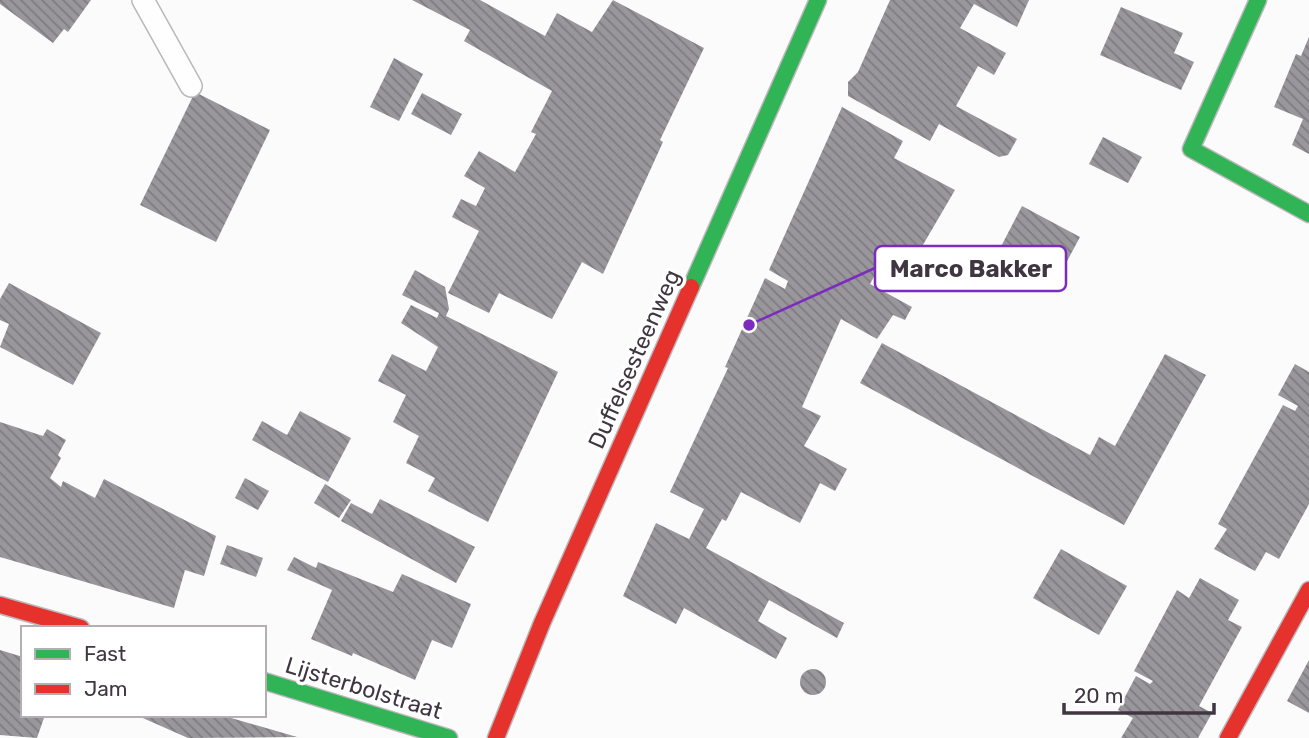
<svg xmlns="http://www.w3.org/2000/svg" width="1309" height="738" font-family="Rubik,sans-serif">
<style>
.building{fill:url(#building-back-hatch)}
.lines{fill:none;stroke-linecap:round;stroke-linejoin:round}
.lane-casing{stroke:#bbb7bc;stroke-width:24}
.fast-casing{stroke:#bbb7bc;stroke-width:19}
.jam-casing{stroke:#bbb7bc;stroke-width:19}
.lane{stroke:#fefefe;stroke-width:21}
.fast{stroke:#30b455;stroke-width:16}
.jam{stroke:#e5322d;stroke-width:16}
.labels{text-anchor:middle;dominant-baseline:central;stroke-width:7;stroke-linejoin:round;paint-order:stroke}
.street-label{font-size:23px;fill:#403642;stroke:#fff}
.leader{fill:none;stroke:#7b2cbf;stroke-width:2.5}
.callout-dot{fill:#7b2cbf;stroke:#fff;stroke-width:2.5}
.callout{fill:#fff;stroke:#7b2cbf;stroke-width:2.5}
.callout-label{font-size:24px;text-anchor:middle;font-weight:bold;fill:#403642}
</style>
<defs>
<pattern id="building-back-hatch" width="6" height="6" patternUnits="userSpaceOnUse" patternTransform="scale(1.75)"><rect width="6" height="6" fill="#9a979c"/><path d="M-1 5l2 2M0 0l6 6M5-1l2 2" fill="none" stroke="#7f7c81"/></pattern>
</defs>
<rect width="100%" height="100%" fill="#fbfbfb"/>
<g class="building">
<path d="M0,0h91l-23,32 -4,-3 -11,14 -53,-39z"/>
<path d="M412,0h68l65,36 12,-23 35,19 21,-32 91,48 -44,92 3,2 -60,132 -21,-12 -30,57 -53,-26 -10,20 -41,-20 31,-62 -27,-14 9,-18 15,7 9,-18 -21,-12 15,-25 36,21 21,-38 -5,-2 21,-41 -88,-50 6,-11z"/>
<path d="M890,0h139l-12,27 -43,-23 -14,24 46,25 -12,22 -16,-9 -22,40 61,33 -9,16 -9,2 -60,-33 -9,17 -82,-45v-14l10,-10z"/>
<path d="M1121,7l62,26 -9,20 20,9 -13,28 -81,-35z"/>
<path d="M1309,37v117l-17,-9 11,-26 -29,-12 22,-53 5,2z"/>
<path d="M394,58l29,16 -24,47 -29,-14z"/>
<path d="M195,92l75,38 -54,112 -76,-37z"/>
<path d="M422,93l40,21 -11,21 -40,-21z"/>
<path d="M842,107l61,34 -9,17 61,32 -42,72 6,3 -7,12 -29,-17 -13,24 42,23 -7,13 -12,-5 -16,24 -36,-20 -39,88 19,9 -17,30 43,23 -12,22 -15,-8 -20,40 -59,-31 -15,29 -4,-2 -16,29 138,75 -7,15 -68,-38 -11,21 29,17 -11,21 -92,-51 -8,16 -53,-28 33,-73 33,16 15,-30 -34,-17 58,-124 -3,-1 40,-89 20,11 3,-8 -19,-11z"/>
<path d="M1103,137l39,20 -14,26 -39,-19z"/>
<path d="M1022,206l58,31 -29,54 -57,-31z"/>
<path d="M415,270l30,17 4,22 -3,7 112,56 -70,150 -60,-31 7,-13 -29,-15 13,-27 -26,-14 13,-27 -28,-14 14,-27 34,17 12,-24 -37,-24 10,-18 26,13 2,-5 -37,-18z"/>
<path d="M9,283l92,50 -28,52 -73,-38 9,-23 -9,-4v-21z"/>
<path d="M882,343l208,112 9,-18 16,9 50,-92 41,21 -82,150 -264,-142z"/>
<path d="M1295,364l14,8v132l-30,55 -13,-7 -11,19 -41,-22 13,-20 -9,-5 65,-119 12,6 3,-5 -20,-11z"/>
<path d="M300,411l51,27 -23,44 -76,-42 10,-19 25,14z"/>
<path d="M0,422l43,14 4,-7 19,11 -8,15 3,3 -11,20 11,9 2,-6 32,17 9,-19 112,57 -12,40 -19,-6 -11,38 -174,-51z"/>
<path d="M245,478l24,13 -11,19 -23,-12z"/>
<path d="M325,484l26,16 -12,18 -25,-15z"/>
<path d="M380,499l95,48 -19,36 -115,-62 10,-18 21,11z"/>
<path d="M227,545l36,13 -7,19 -36,-13z"/>
<path d="M1061,549l66,37 -28,49 -66,-37z"/>
<path d="M294,557l22,11 2,-6 75,30 9,-18 69,30 -19,44 -20,-8 -17,40 -62,-27 -1,3 -41,-17 21,-49 -45,-20z"/>
<path d="M1200,578l39,22 -11,20 14,7 -43,79 13,7 -14,25h-77l12,-20 -15,-8 18,-34 14,8 3,-3 -19,-10 43,-81 12,8z"/>
<path d="M0,650l23,7v58h22l-8,23 -37,-3z"/>
<path d="M1309,660v53l-22,-12z"/>
<circle cx="813" cy="682" r="13"/>
<path d="M136,715h85l76,22 -109,1z"/>
</g>
<g class="lines">
<g class="lane-casing">
<path id="lane" d="M143,0l48,86"/>
</g>
<g class="fast-casing">
<g id="fast">
<path d="M1258,0l-67,149 118,65"/>
<path d="M691,287l127,-287"/>
<path d="M264,681l185,57"/>
</g>
</g>
<g class="jam-casing">
<g id="jam">
<path d="M0,605l81,23"/>
<path d="M496,738l46,-115 149,-336"/>
<path d="M1228,738l81,-148"/>
</g>
</g>
<use href="#lane" class="lane"/>
<use href="#fast" class="fast"/>
<use href="#jam" class="jam"/>
</g>
<g class="labels">
<g class="street-label">
<text transform="translate(634 359) rotate(-66)">Duffelsesteenweg</text>
<text transform="translate(364 688) rotate(17)">Lijsterbolstraat</text>
</g>
</g>
<path class="leader" d="M749 325L875 268"/>
<circle class="callout-dot" cx="749" cy="325" r="7"/>
<rect class="callout" x="875" y="246" width="191" height="45" rx="7"/>
<g class="callout-label">
<text x="971" y="277">Marco Bakker</text>
</g>
<rect x="21" y="626" width="245" height="91" fill="#ffffff" stroke="#b3afb3" stroke-width="2"/>
<rect x="35" y="649" width="35" height="10" fill="#30b455" stroke="#b3afb3" stroke-width="2"/>
<text x="84" y="661" font-size="21" fill="#403642">Fast</text>
<rect x="35" y="684" width="35" height="10" fill="#e5322d" stroke="#b3afb3" stroke-width="2"/>
<text x="84" y="696" font-size="21" fill="#403642">Jam</text>
<path d="M1064 703v10h150v-10" fill="none" stroke="#403642" stroke-width="3.5"/>
<text x="1074" y="703" font-size="21" fill="#403642" stroke="#ffffff" stroke-width="5" paint-order="stroke">20 m</text>
</svg>
